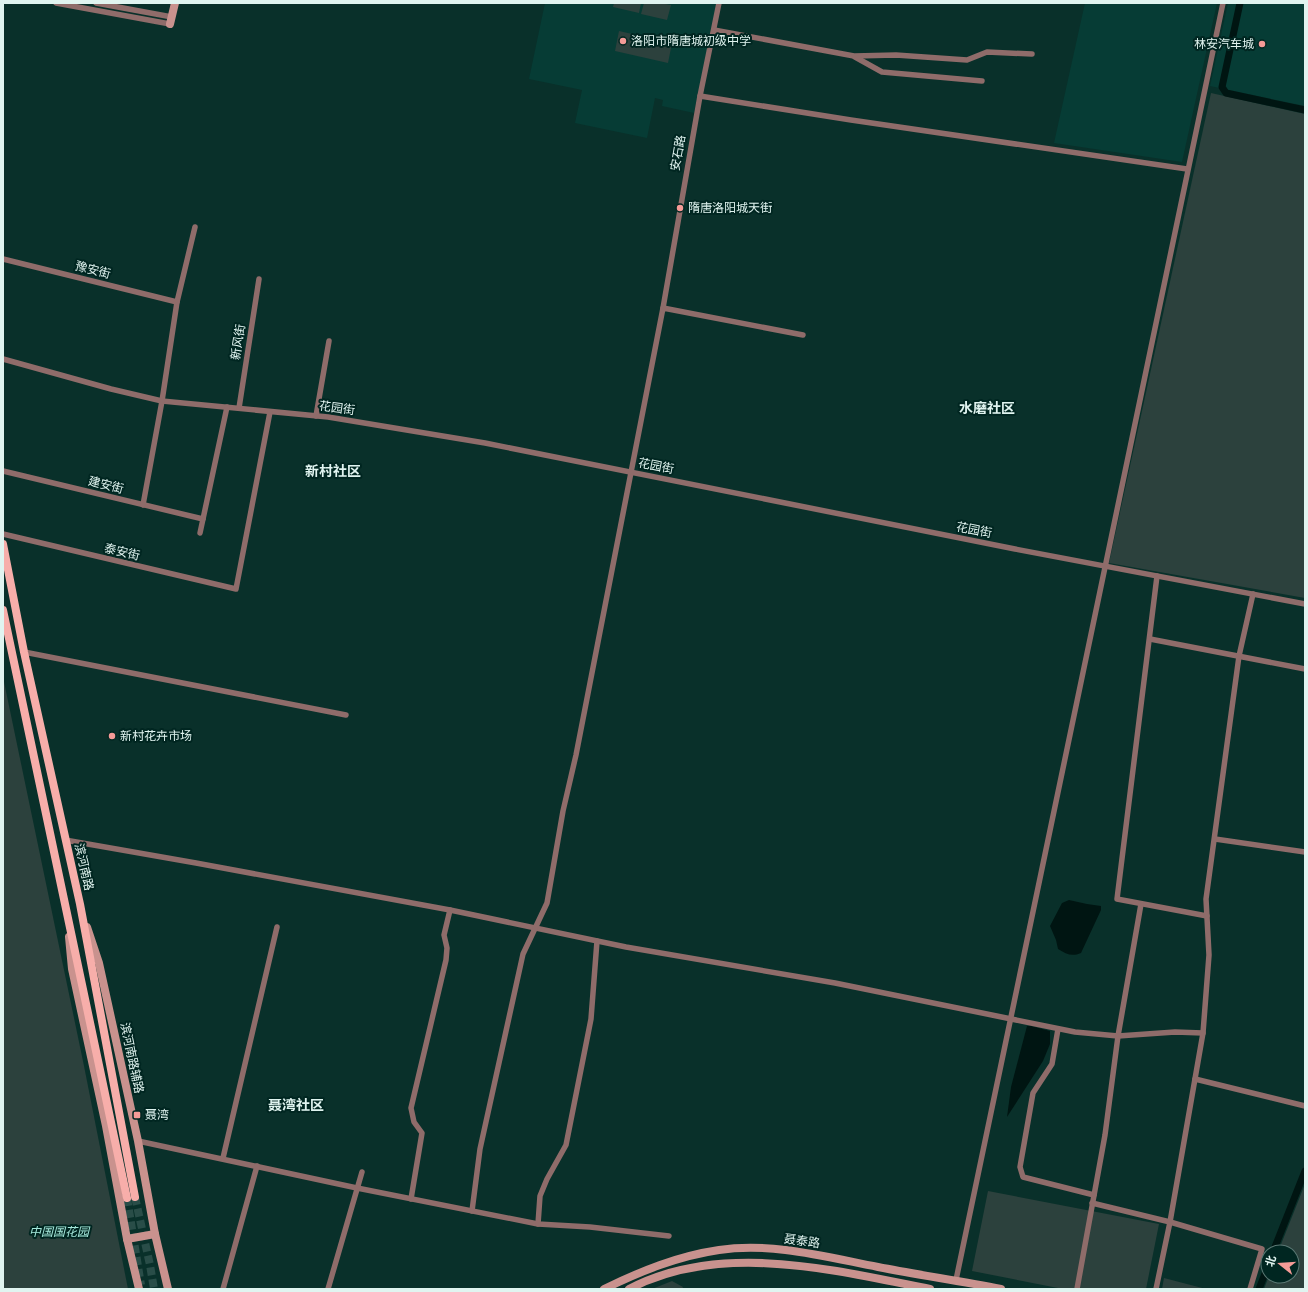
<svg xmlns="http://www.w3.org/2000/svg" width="1308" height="1292" font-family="Bitter,'Noto Sans SC',serif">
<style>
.built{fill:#063c35}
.green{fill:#2c413d}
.water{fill:#001512}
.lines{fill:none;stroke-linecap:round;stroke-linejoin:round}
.canal{stroke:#001512;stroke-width:7}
.primary-tunnel{stroke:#294d48;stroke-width:8;stroke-dasharray:8 4;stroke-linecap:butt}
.street{stroke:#8f6c6a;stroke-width:5.5}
.secondary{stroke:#c9928e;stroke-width:8}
.primary{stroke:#f7aeaa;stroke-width:8}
.poi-dot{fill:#f59b97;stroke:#002621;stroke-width:1.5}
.labels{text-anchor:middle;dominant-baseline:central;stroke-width:4;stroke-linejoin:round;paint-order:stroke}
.poi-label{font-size:12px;fill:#e0f4f0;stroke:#002621;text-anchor:start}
.street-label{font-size:12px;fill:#e0f4f0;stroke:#002621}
.park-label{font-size:12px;font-style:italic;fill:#a5e9dc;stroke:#002621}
.quarter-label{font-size:14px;font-weight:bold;fill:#e0f4f0;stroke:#002621}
</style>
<rect width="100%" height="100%" fill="#09302a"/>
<g class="built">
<path d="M545,3h172l-23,110 -32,-7 1,-6 -8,-2 -8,40 -72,-15 7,-33 -53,-11z"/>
<path d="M1085,3h132l-35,159 -128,-19z"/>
<path d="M1228,3h77v103l-95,-20z"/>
</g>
<g class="green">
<path d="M614,3h27l-2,10 -26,-6z"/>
<path d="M644,3h16l11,2 -4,15 -26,-6z"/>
<path d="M619,31l53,12 -4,20 -53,-12z"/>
<path d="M1211,93l94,21v484l-196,-35z"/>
<path d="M3,677l81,389 44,223h-125z"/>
<path d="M1305,1184v105h-41l5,-13h23v-24h-14z"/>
<path d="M988,1191l171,33 -13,65h-83l-91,-18z"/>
<path d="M1164,1278l42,11h-44z"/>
<path d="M672,1281l11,6 -1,2h-30z"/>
</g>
<g class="water">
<path d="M1069,900l18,4 14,2v4l-20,43c-9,4 -15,1 -23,-4l-2,-9 -6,-14 12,-23z"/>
<path d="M1027,1026h4l19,5v13l-7,17 -36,56 4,-30z"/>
</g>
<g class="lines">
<g class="canal">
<path d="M1240,3l-18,84 4,6 79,17"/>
<path d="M1273,1252l32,-81"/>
<path d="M1259,1289l9,-23"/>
</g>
<g class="primary-tunnel">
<path d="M135,1197l15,68 4,24"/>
<path d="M127,1198l14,87"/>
</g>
<g class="street">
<path d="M56,3l114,21"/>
<path d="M96,3l76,14"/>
<path d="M714,30l140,26 42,-1 71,5 20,-8 45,2"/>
<path d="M855,57l27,15 100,9"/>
<path d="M700,96l151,24 336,49"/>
<path d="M3,259l174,43"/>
<path d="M663,308l37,-212 19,-93"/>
<path d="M3,359l108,30 51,12 166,16 157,26 530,106 290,55"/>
<path d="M239,408l20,-129"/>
<path d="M316,416l13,-75"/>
<path d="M3,471l200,48"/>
<path d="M143,505l19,-104 15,-99 18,-75"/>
<path d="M200,533l27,-126"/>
<path d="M3,534l233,55 34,-177"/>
<path d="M1157,576l-40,323 90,17"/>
<path d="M1150,639l155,30"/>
<path d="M24,652l322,63"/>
<path d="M1215,839l90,13"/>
<path d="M65,840l131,23 254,47 176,37 209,36 240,49 43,4 57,-4 28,1"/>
<path d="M1058,1029l-6,35 -19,29 -13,74 3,10 71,18"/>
<path d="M1195,1079l110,27"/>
<path d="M138,1141l219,47 181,36 52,3 79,9"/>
<path d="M223,1158l54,-231"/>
<path d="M411,1199l11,-66 -8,-11 -3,-14 35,-148 1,-12 -3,-13 6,-25"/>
<path d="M1092,1203l78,19 92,27 -12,40"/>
<path d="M472,1211l8,-62 43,-195 24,-51 16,-92 13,-56 87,-447 140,27"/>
<path d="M538,1224l2,-28 7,-17 19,-34 25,-126 6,-78"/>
<path d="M956,1280l267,-1277"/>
<path d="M223,1289l34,-123"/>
<path d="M328,1289l34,-117"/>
<path d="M1077,1289l28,-154 13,-99 23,-132"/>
<path d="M1156,1289l14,-67 33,-189 6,-78 -3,-56 33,-243 14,-62"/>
</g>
<g class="secondary">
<path d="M170,24l5,-21"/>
<path d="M87,927l12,36 39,178 17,93 13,55"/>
<path d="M69,937l3,32 34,157 21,113 12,50"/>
<path d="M127,1239l28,-5"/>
<path d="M604,1289c37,-18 74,-33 115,-39 53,-8 107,7 159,17 41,8 82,14 123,22"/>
<path d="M629,1289c91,-48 205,-19 301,0"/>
</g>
<g class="primary">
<path d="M3,544l21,108 56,252 55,293"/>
<path d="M3,610l124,588"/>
</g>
</g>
<g class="poi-dot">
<circle cx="623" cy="41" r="4"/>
<circle cx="1262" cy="44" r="4"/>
<circle cx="680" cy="208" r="4"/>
<circle cx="112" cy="736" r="4"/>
<rect x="133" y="1111" width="8" height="8" rx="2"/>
</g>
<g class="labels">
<g class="poi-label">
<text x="631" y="41">洛阳市隋唐城初级中学</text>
<text x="1254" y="44" text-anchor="end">林安汽车城</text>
<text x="688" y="208">隋唐洛阳城天街</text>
<text x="120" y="736">新村花卉市场</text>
<text x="145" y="1115">聂湾</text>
</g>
<g class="street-label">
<text transform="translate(678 153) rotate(-80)">安石路</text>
<text transform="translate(93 270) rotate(14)">豫安街</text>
<text transform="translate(238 342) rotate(-81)">新风街</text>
<text transform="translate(337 408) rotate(8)">花园街</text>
<text transform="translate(656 466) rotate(11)">花园街</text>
<text transform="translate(106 485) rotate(14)">建安街</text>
<text transform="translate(974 530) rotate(11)">花园街</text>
<text transform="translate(122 552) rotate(13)">泰安街</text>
<text transform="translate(84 867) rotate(77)">滨河南路</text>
<text transform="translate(132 1058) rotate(78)">滨河南路辅路</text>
<text transform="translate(802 1241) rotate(8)">聂泰路</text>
</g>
<g class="park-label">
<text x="59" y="1232">中国国花园</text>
</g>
<g class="quarter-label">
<text x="987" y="408">水磨社区</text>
<text x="333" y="471">新村社区</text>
<text x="296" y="1105">聂湾社区</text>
</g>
</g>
<rect width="1308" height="1292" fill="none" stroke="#e0f4f0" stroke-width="8"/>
<g transform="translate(1280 1264) rotate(287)"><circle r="19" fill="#002621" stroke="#5a7874"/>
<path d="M0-3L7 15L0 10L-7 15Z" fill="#f59b97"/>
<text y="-6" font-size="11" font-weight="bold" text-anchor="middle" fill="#e0f4f0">北</text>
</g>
</svg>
